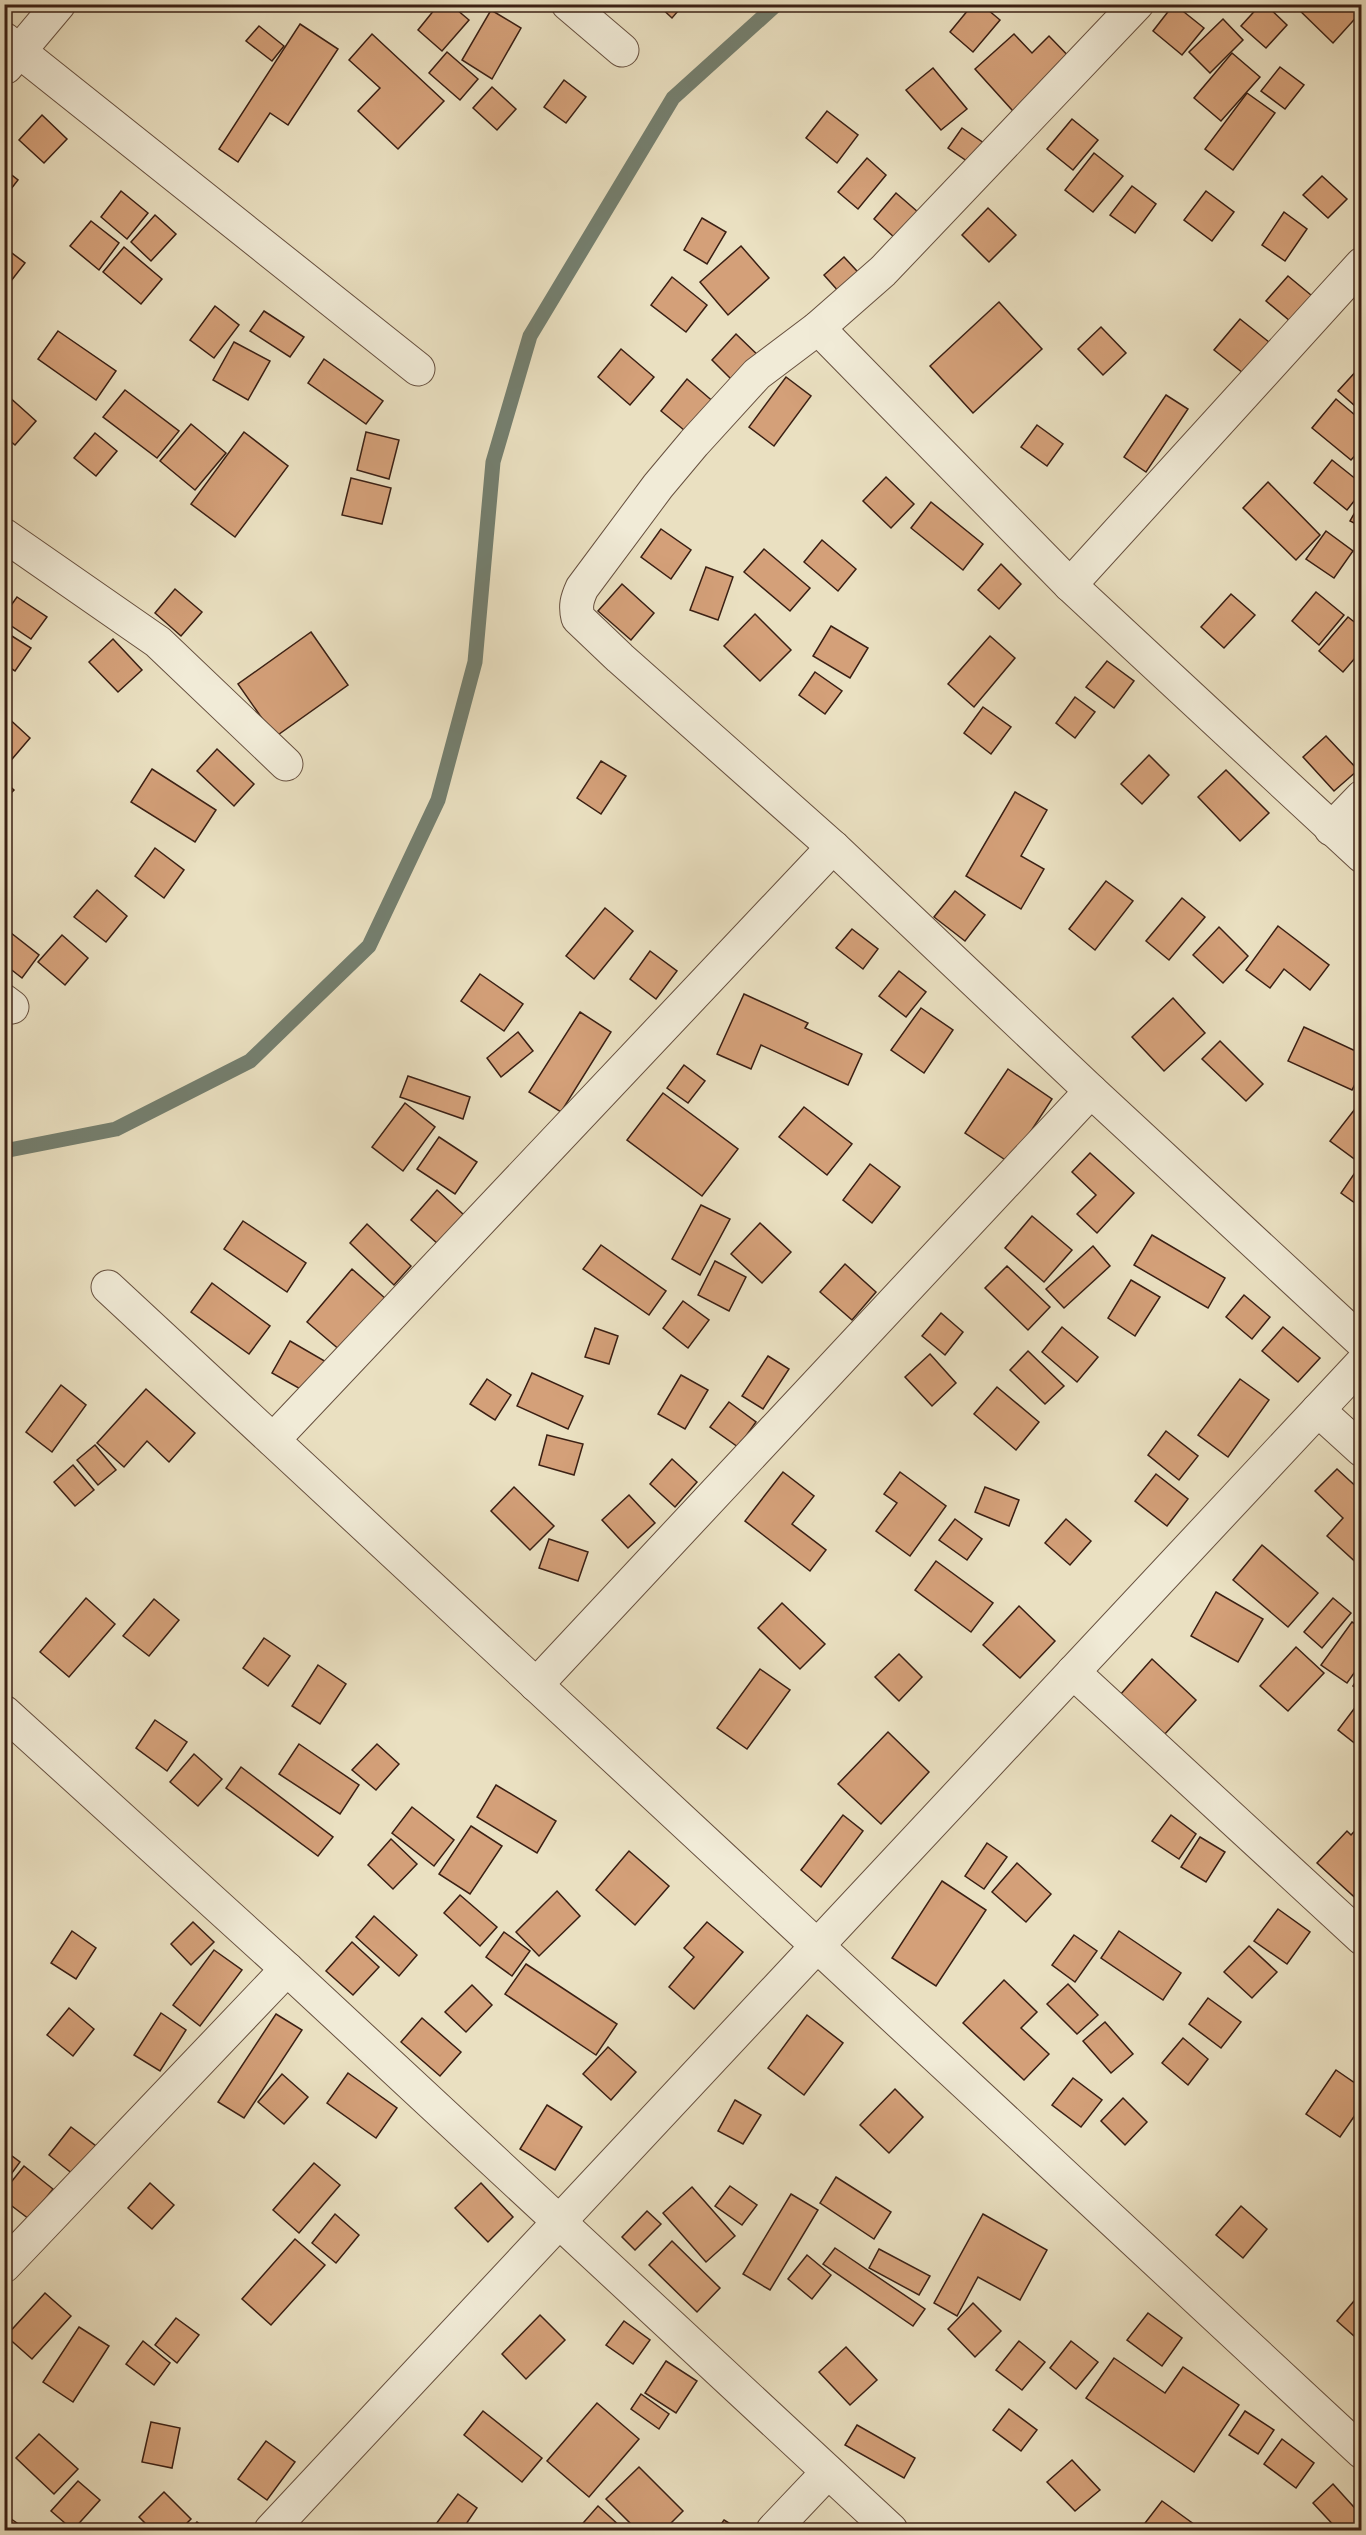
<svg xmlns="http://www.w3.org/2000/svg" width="1366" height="2535" font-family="'IM FELL Great Primer',serif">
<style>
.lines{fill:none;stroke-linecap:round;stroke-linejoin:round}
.stream{stroke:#747f6f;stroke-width:15}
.building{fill:#d4a079;stroke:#3b2014;stroke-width:1.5}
.minor-casing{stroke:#67503f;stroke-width:35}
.minor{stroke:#f1ebd7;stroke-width:33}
</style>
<rect width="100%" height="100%" fill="#eae0c1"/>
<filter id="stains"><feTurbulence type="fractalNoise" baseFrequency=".00333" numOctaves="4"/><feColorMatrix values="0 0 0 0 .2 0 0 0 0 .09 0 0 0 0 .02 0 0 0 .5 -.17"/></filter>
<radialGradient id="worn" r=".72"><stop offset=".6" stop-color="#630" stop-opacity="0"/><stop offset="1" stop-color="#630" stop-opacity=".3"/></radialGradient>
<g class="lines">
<path class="stream" d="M4,1151l112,-22 134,-68 119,-115 69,-146 37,-138 18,-200 37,-126 143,-238 104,-94"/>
</g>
<g class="building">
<path d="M439,4h11l19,16 -27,31 -24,-21z"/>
<path d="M657,4h27l-12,14z"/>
<path d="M973,4h8l19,16 -27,32 -23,-20z"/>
<path d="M1174,4l30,24 -22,27 -29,-24z"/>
<path d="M1261,4h4l22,21 -21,23 -25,-22z"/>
<path d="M1293,4h69v7l-29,32z"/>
<path d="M491,10l30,18 -29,51 -30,-19z"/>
<path d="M1223,19l20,21 -33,33 -21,-21z"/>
<path d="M300,24l38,25 -50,76 -18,-12 -32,49 -19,-13z"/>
<path d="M259,26l25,20 -12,15 -26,-20z"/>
<path d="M372,34l72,67 -46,48 -40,-38 22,-23 -31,-28z"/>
<path d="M1014,34l18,19 17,-17 29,30 -57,54 -46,-51z"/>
<path d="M447,52l31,27 -18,21 -31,-27z"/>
<path d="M1232,53l28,24 -39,44 -27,-23z"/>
<path d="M1280,67l24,18 -19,24 -24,-18z"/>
<path d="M933,68l34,41 -26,21 -35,-40z"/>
<path d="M564,80l22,17 -20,26 -22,-16z"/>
<path d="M492,87l24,22 -19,21 -24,-22z"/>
<path d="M1247,93l28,20 -42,57 -28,-21z"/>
<path d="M827,111l31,24 -21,28 -31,-25z"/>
<path d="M42,115l25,24 -23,24 -25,-23z"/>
<path d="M1072,119l26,21 -25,30 -26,-21z"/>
<path d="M962,128l32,22 -14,20 -32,-22z"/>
<path d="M1094,153l29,23 -30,36 -28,-22z"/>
<path d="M867,158l19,17 -28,34 -20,-17z"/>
<path d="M4,169l14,11 -14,18z"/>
<path d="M1322,176l25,23 -19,19 -25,-23z"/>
<path d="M1132,186l24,18 -21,29 -25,-18z"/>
<path d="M121,191l27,22 -21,26 -26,-22z"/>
<path d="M1206,191l28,21 -22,29 -28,-21z"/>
<path d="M896,193l22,19 -23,26 -21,-19z"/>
<path d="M988,208l28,27 -27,27 -27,-27z"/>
<path d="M1284,212l23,17 -22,32 -23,-16z"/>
<path d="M155,215l21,19 -25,27 -20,-19z"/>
<path d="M702,218l24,14 -19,32 -23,-14z"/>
<path d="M91,221l28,22 -20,27 -29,-24z"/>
<path d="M741,246l28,32 -41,37 -28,-33z"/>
<path d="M4,247l21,16 -21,27z"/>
<path d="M124,247l38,32 -21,25 -38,-32z"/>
<path d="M844,257l24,26 -20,19 -24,-27z"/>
<path d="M1288,276l29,24 -21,26 -30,-25z"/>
<path d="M672,277l35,28 -21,27 -35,-27z"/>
<path d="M999,302l43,47 -69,64 -43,-47z"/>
<path d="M215,306l24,19 -25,33 -24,-18z"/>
<path d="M264,311l40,26 -14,20 -40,-26z"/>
<path d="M1240,319l29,23 -26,31 -29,-23z"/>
<path d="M1101,327l25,26 -23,22 -25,-26z"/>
<path d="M58,331l58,40 -20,29 -58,-41z"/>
<path d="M736,334l28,27 -25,26 -27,-27z"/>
<path d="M234,342l36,19 -22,39 -35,-20z"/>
<path d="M621,349l33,28 -24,28 -32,-28z"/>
<path d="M324,359l59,42 -17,23 -58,-41z"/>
<path d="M1359,368l3,2v42l-24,-21z"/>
<path d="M786,377l25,19 -37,50 -25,-19z"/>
<path d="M687,379l29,25 -26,31 -29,-24z"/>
<path d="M125,390l54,41 -22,27 -54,-41z"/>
<path d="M7,395l29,26 -21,24 -11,-9v-38z"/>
<path d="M1166,395l22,14 -42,63 -22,-15z"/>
<path d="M1336,399l26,22v27l-11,12 -39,-32z"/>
<path d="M191,424l35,29 -31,37 -35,-29z"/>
<path d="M1037,425l26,19 -16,22 -26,-19z"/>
<path d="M244,432l44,34 -53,71 -44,-33z"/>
<path d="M366,432l33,8 -10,39 -32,-9z"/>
<path d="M95,433l22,18 -21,25 -22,-18z"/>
<path d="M1332,460l30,24v7l-15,19 -33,-27z"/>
<path d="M886,477l28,27 -23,24 -28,-27z"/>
<path d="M351,478l40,10 -9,36 -40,-9z"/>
<path d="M1268,482l52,53 -24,25 -53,-52z"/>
<path d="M1362,500v27l-12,-6z"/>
<path d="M931,502l52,42 -20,26 -52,-42z"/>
<path d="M661,529l30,21 -20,29 -30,-22z"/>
<path d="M1326,531l27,20 -19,27 -28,-19z"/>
<path d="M822,540l34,29 -18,22 -34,-29z"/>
<path d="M764,549l46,39 -20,23 -46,-39z"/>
<path d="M1001,564l20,20 -22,25 -21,-19z"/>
<path d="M706,567l27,10 -15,43 -28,-10z"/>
<path d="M622,584l32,29 -23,27 -33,-29z"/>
<path d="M175,589l27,23 -21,24 -26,-23z"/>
<path d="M1316,592l28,23 -25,30 -27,-24z"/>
<path d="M1231,594l24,21 -31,33 -23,-21z"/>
<path d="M17,597l30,20 -16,22 -27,-18v-6z"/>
<path d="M755,614l36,36 -31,31 -36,-35z"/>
<path d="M1348,617l14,11v22l-19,22 -24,-21z"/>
<path d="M831,626l37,22 -18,30 -37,-22z"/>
<path d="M4,631l27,17 -16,23 -11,-7z"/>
<path d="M311,632l37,53 -73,52 -37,-53z"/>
<path d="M990,636l25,22 -41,49 -26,-23z"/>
<path d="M113,639l29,31 -24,22 -29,-30z"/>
<path d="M1107,661l27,20 -20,27 -28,-21z"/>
<path d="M815,672l27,19 -17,23 -26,-19z"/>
<path d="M1075,697l20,15 -20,26 -19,-15z"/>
<path d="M983,707l28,20 -20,27 -27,-21z"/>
<path d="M5,715l25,23 -23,27 -3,-2z"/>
<path d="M1326,736l32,34 -24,21 -31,-34z"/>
<path d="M217,749l37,35 -20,22 -37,-35z"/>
<path d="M1149,755l20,20 -27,29 -21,-20z"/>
<path d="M601,761l25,15 -25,38 -24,-16z"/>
<path d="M152,769l64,41 -21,32 -64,-40z"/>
<path d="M1226,770l43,43 -29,28 -42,-44z"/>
<path d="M4,781l10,9 -10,10z"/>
<path d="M1015,792l32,18 -26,46 23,13 -23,40 -55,-33z"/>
<path d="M155,848l29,22 -20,28 -29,-22z"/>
<path d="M1106,881l27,20 -38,49 -26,-21z"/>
<path d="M97,890l30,26 -21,26 -32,-25z"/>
<path d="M955,891l30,24 -20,26 -31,-24z"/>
<path d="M1182,898l23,19 -36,43 -23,-19z"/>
<path d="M605,908l28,23 -39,48 -28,-23z"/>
<path d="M1278,926l51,39 -19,25 -26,-21 -14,19 -24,-18z"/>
<path d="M1219,927l29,29 -25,27 -30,-28z"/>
<path d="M6,929l33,26 -17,23 -18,-14z"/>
<path d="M852,929l26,20 -15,20 -27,-21z"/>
<path d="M62,935l26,23 -23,27 -27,-23z"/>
<path d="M650,951l27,20 -21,28 -26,-20z"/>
<path d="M899,971l27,21 -20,25 -27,-21z"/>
<path d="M480,974l43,30 -19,27 -43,-30z"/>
<path d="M744,994l64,29 -3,5 57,26 -14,31 -87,-40 -10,24 -34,-15z"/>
<path d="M1173,998l32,35 -41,38 -32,-34z"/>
<path d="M921,1008l32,22 -29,43 -33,-23z"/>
<path d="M580,1012l31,20 -50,80 -32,-20z"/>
<path d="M1304,1027l58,27v16l-10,20 -64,-29z"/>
<path d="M518,1032l15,19 -32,26 -14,-19z"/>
<path d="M1220,1041l43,43 -17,17 -44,-42z"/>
<path d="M684,1065l21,16 -17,22 -21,-15z"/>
<path d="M1008,1069l44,30 -42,64 -45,-30z"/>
<path d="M408,1076l62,21 -7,22 -63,-22z"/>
<path d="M663,1093l75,56 -36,47 -75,-56z"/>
<path d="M1362,1100v108l-21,-15 20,-29 -31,-23z"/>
<path d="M405,1103l30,24 -32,44 -31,-24z"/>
<path d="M804,1107l48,37 -25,31 -48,-38z"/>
<path d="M439,1137l38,25 -22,32 -38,-25z"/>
<path d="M1090,1153l44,40 -37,40 -20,-19 19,-19 -24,-23z"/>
<path d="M870,1164l30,23 -28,36 -29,-23z"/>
<path d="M437,1190l27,25 -26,29 -27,-24z"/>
<path d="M701,1205l29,14 -30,56 -28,-16z"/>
<path d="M1032,1216l40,34 -28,32 -39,-34z"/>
<path d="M243,1221l63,42 -19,29 -63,-43z"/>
<path d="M760,1223l31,29 -29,31 -31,-29z"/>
<path d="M367,1224l44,42 -17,19 -44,-42z"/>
<path d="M1152,1235l73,43 -17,30 -74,-43z"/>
<path d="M601,1245l65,46 -17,24 -66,-46z"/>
<path d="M1093,1246l17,20 -46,42 -18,-19z"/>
<path d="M715,1261l31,16 -17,34 -31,-16z"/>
<path d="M845,1264l31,28 -24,28 -32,-28z"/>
<path d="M1007,1266l43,41 -22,23 -43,-42z"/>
<path d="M352,1269l34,30 -45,52 -34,-29z"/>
<path d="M1131,1280l29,17 -25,39 -27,-18z"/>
<path d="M212,1283l58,43 -21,28 -58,-42z"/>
<path d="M1244,1295l26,22 -18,22 -26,-22z"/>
<path d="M683,1301l26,19 -21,28 -25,-20z"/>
<path d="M941,1313l22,19 -18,23 -23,-19z"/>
<path d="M1062,1327l36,30 -21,25 -35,-30z"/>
<path d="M1283,1327l37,31 -22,24 -36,-31z"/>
<path d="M595,1328l23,8 -9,28 -24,-7z"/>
<path d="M290,1341l38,22 -17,32 -39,-22z"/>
<path d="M1028,1351l36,35 -19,18 -35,-34z"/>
<path d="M930,1354l26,29 -24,23 -27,-29z"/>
<path d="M768,1356l21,13 -26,40 -21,-13z"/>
<path d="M532,1373l51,23 -15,33 -51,-23z"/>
<path d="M681,1375l27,15 -23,39 -27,-15z"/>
<path d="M487,1379l24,16 -16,25 -25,-16z"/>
<path d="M1240,1379l29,21 -41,57 -30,-22z"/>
<path d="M61,1385l25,20 -34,47 -26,-20z"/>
<path d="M997,1387l42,35 -23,28 -42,-36z"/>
<path d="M146,1389l49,44 -26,29 -22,-21 -23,26 -27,-24z"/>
<path d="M729,1402l27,20 -18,25 -28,-20z"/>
<path d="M1166,1431l32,25 -19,24 -31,-25z"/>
<path d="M547,1435l36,9 -9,31 -35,-10z"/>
<path d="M95,1445l21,25 -18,15 -21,-25z"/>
<path d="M672,1459l25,23 -22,25 -25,-23z"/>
<path d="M73,1465l21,25 -19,16 -21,-24z"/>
<path d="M1337,1469l25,23 -2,74 -33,-30 16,-18 -28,-27z"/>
<path d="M783,1472l31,24 -22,28 34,26 -16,21 -65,-50z"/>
<path d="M900,1472l46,34 -36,50 -34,-25 21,-28 -13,-9z"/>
<path d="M1156,1474l32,25 -21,27 -32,-25z"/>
<path d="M514,1487l40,39 -24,24 -39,-39z"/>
<path d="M985,1487l34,13 -10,26 -34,-14z"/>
<path d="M629,1495l26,28 -27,25 -26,-28z"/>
<path d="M955,1519l27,20 -15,21 -28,-20z"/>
<path d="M1066,1519l25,22 -21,24 -25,-22z"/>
<path d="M549,1539l39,13 -10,29 -39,-13z"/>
<path d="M1262,1545l56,48 -30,34 -55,-47z"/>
<path d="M936,1561l57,42 -22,29 -56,-42z"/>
<path d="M1216,1592l47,27 -25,43 -47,-26z"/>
<path d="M86,1598l29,26 -46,53 -29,-25z"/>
<path d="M1333,1598l18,15 -29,35 -18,-16z"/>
<path d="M154,1599l25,21 -30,36 -26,-20z"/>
<path d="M782,1603l43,41 -25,25 -42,-41z"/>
<path d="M1019,1606l36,35 -35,37 -37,-33z"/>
<path d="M1352,1622l10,6v34l-15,21 -26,-18z"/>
<path d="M264,1638l26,18 -22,30 -25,-18z"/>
<path d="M1296,1647l28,26 -36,38 -28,-25z"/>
<path d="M899,1654l23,23 -23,24 -24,-24z"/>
<path d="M1152,1659l44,41 -32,35 -44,-40z"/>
<path d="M318,1665l28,19 -26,40 -28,-18z"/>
<path d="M760,1669l30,21 -43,59 -30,-21z"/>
<path d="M1362,1670v22l-9,-6z"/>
<path d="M1360,1701l2,1v47l-24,-19z"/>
<path d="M155,1720l32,22 -20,29 -31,-23z"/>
<path d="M888,1732l41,40 -48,52 -43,-40z"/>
<path d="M299,1744l60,41 -19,29 -61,-40z"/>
<path d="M377,1744l22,20 -23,26 -24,-20z"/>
<path d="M194,1754l28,25 -24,27 -28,-24z"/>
<path d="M241,1767l92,70 -15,19 -92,-68z"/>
<path d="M496,1785l60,36 -19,32 -60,-36z"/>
<path d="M412,1807l42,33 -20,26 -42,-33z"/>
<path d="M843,1815l20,16 -42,56 -20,-17z"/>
<path d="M1171,1815l25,19 -17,25 -27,-18z"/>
<path d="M1362,1823v81l-45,-41 30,-32 4,4z"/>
<path d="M471,1826l31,20 -32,48 -31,-20z"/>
<path d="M1200,1837l25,15 -19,30 -25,-15z"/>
<path d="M391,1839l26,25 -24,25 -25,-24z"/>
<path d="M987,1843l20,14 -23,32 -19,-13z"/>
<path d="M629,1851l40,35 -34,39 -39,-35z"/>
<path d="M1017,1863l34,31 -25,28 -34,-30z"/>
<path d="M942,1881l44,29 -50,76 -44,-28z"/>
<path d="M557,1891l23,25 -41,40 -23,-24z"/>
<path d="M460,1895l37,32 -17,19 -36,-33z"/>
<path d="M1278,1909l32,23 -23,32 -33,-23z"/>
<path d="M374,1916l43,39 -18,21 -43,-39z"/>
<path d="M193,1922l21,20 -23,23 -20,-21z"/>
<path d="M707,1922l36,30 -49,57 -25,-22 25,-30 -10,-9z"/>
<path d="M72,1931l24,17 -20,31 -25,-16z"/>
<path d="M1119,1931l62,42 -18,27 -62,-42z"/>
<path d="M504,1932l26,19 -18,25 -26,-19z"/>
<path d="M1074,1935l23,16 -22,31 -23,-17z"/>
<path d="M352,1942l27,25 -26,28 -27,-24z"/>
<path d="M1249,1946l28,26 -25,26 -28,-26z"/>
<path d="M214,1950l28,20 -42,56 -27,-21z"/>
<path d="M526,1964l91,60 -21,31 -91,-61z"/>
<path d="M1004,1980l33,32 -16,16 28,26 -25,26 -61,-57z"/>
<path d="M1068,1984l30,31 -21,19 -30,-30z"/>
<path d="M472,1985l20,20 -26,27 -21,-20z"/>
<path d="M1208,1998l33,24 -20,26 -32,-24z"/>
<path d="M69,2008l25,21 -21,27 -26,-21z"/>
<path d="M161,2013l25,17 -26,41 -26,-16z"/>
<path d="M276,2014l26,16 -58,88 -26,-16z"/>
<path d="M807,2015l36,28 -39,52 -36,-27z"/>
<path d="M422,2018l39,34 -21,24 -39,-34z"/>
<path d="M1105,2022l28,32 -22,19 -28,-32z"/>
<path d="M1183,2038l25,21 -20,26 -26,-22z"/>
<path d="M608,2047l28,25 -25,28 -28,-26z"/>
<path d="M1336,2070l26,18v17l-22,32 -34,-23z"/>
<path d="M4,2071l7,6 -7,7z"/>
<path d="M348,2073l49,35 -21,30 -49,-35z"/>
<path d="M282,2074l26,23 -24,27 -26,-22z"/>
<path d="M1073,2078l29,22 -21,27 -29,-22z"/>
<path d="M895,2089l28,28 -34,36 -29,-28z"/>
<path d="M1123,2098l24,24 -22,23 -24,-24z"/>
<path d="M735,2100l26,15 -18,29 -25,-13z"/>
<path d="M547,2105l35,22 -27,43 -35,-21z"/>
<path d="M71,2127l25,19 -22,29 -25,-20z"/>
<path d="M4,2150l16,12 -16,22z"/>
<path d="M314,2163l26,22 -41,48 -26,-23z"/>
<path d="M24,2166l29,23 -24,30 -25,-19v-9z"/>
<path d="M836,2177l55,35 -17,27 -54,-36z"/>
<path d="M150,2183l24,22 -22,24 -24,-21z"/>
<path d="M481,2183l32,34 -25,25 -33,-34z"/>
<path d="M730,2186l27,19 -15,20 -27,-19z"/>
<path d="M692,2187l43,49 -29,26 -43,-49z"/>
<path d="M791,2194l27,16 -48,80 -27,-16z"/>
<path d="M1241,2206l26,23 -24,29 -27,-23z"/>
<path d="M647,2211l14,13 -26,26 -13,-13z"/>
<path d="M335,2214l24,21 -23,28 -24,-20z"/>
<path d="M983,2214l64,36 -27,50 -42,-23 -21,39 -23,-13z"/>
<path d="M295,2239l30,26 -54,60 -29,-26z"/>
<path d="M672,2241l48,47 -23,24 -48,-47z"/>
<path d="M835,2248l90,61 -12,17 -90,-62z"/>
<path d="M879,2249l51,27 -11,19 -50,-27z"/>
<path d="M807,2255l24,20 -19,24 -24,-20z"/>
<path d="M45,2293l26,23 -39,43 -26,-23z"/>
<path d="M1360,2294l2,1v48l-25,-22z"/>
<path d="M973,2303l28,28 -26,26 -27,-28z"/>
<path d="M1148,2313l34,25 -20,28 -35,-26z"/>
<path d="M540,2315l25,25 -39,39 -24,-25z"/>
<path d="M176,2318l23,17 -22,28 -22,-18z"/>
<path d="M624,2321l26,19 -17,24 -27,-19z"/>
<path d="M79,2327l30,19 -36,56 -30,-20z"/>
<path d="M143,2341l27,22 -16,22 -28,-21z"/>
<path d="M1019,2341l26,21 -23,28 -26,-20z"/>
<path d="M1071,2341l27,21 -22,27 -26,-21z"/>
<path d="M846,2347l31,33 -27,25 -31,-33z"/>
<path d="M1114,2358l51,35 18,-26 56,38 -45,67 -108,-74z"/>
<path d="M666,2361l31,20 -21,32 -31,-20z"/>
<path d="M641,2394l28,20 -10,15 -28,-20z"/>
<path d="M597,2403l42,36 -50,58 -42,-36z"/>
<path d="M1009,2409l28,21 -16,21 -28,-21z"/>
<path d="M483,2411l59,47 -20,24 -58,-47z"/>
<path d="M1245,2411l29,19 -16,24 -29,-19z"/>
<path d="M151,2422l29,6 -8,40 -30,-6z"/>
<path d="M857,2425l58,33 -11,20 -59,-33z"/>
<path d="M39,2434l39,35 -24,25 -38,-36z"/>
<path d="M1282,2439l32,24 -18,25 -32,-24z"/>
<path d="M266,2441l29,21 -28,38 -29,-21z"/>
<path d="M1072,2460l28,30 -25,21 -28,-29z"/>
<path d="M639,2467l44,44 -19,19h-27l-31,-31z"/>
<path d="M78,2481l22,19 -27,30 -22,-19z"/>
<path d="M1333,2484l29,32v14h-24l-25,-27z"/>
<path d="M164,2492l27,27 -11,11h-28l-13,-13z"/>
<path d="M458,2494l19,14 -15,22h-17l-9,-6z"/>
<path d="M1162,2501l40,29h-54l-6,-3z"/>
<path d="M598,2506l24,22 -2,2h-43z"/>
<path d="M4,2514l23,16h-23z"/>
<path d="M724,2520l16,10h-23z"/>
<path d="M197,2522l11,8h-18z"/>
</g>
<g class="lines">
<g class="minor-casing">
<g id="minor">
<path d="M568,4l54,46"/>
<path d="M1137,4l-254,267 -65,57 -61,46 -63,69 -36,43 -76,102c-5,11 -7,18 -4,30l42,40 213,189 258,244 271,251"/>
<path d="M4,39l414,330"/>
<path d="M6,67l53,-63"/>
<path d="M818,328l252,257 292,271"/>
<path d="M4,535l154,107 128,122"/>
<path d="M1070,585l292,-321"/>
<path d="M1331,829l31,-32"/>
<path d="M4,1001l8,6"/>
<path d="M108,1287l1254,1165"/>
<path d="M1318,1410l44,40"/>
<path d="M273,1440l560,-593"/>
<path d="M1073,1672l289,266"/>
<path d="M536,1685l555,-594"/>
<path d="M4,1712l283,257 604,561"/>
<path d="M4,2266l283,-297"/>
<path d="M271,2530l1091,-1167"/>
<path d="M773,2530l55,-58"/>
</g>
</g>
<use href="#minor" class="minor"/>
</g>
<rect width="1366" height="2535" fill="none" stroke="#eae0c1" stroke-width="24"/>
<rect x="6" y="6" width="1354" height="2523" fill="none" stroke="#3b2014" stroke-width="3"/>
<rect x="12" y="12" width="1342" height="2511" fill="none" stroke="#3b2014" stroke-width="1.5"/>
<rect width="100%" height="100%" filter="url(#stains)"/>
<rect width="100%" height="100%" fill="url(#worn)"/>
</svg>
